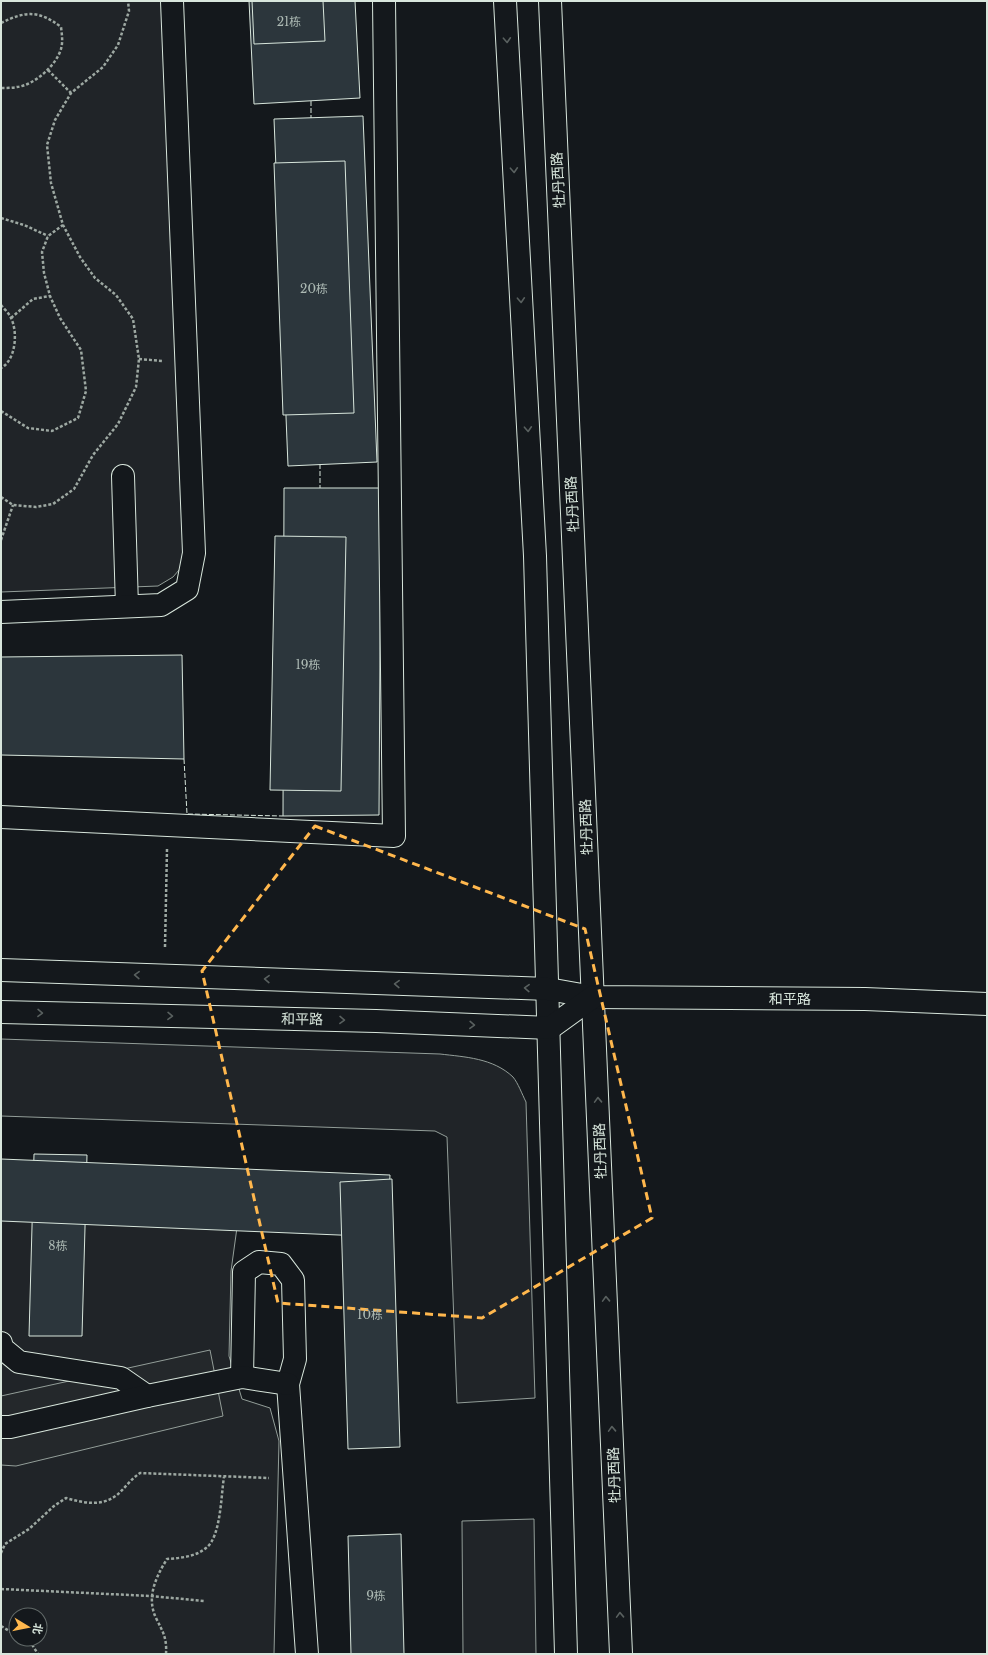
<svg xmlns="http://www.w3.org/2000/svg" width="988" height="1655" font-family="'Libre Baskerville','Noto Sans SC',serif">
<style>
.green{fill:#202428;stroke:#939e99;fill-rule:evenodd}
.parking{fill:#24282b;stroke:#939e99}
.building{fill:#2c363c;stroke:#d8e6dc}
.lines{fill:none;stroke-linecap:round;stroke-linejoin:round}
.minor-casing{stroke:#d8e6dc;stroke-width:24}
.path{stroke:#9da8a2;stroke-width:2.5;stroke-dasharray:3 2;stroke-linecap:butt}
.minor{stroke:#14181c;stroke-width:22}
.fence{stroke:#d8e6dc;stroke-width:1;stroke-dasharray:5 2;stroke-linecap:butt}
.oneway{stroke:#59605f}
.marked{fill:none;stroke:#ffb74d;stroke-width:3;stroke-dasharray:8 5;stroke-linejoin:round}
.labels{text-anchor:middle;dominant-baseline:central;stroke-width:3;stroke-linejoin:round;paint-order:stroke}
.number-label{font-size:12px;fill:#adbab4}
.street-label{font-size:14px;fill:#d8e6dc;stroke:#14181c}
</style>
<rect width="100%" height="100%" fill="#14181c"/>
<g class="green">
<path d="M1,1h161l23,562 -12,14 -15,9 -157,6z"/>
<path d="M1,1039l439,15c25,3 53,4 73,23 5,6 9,17 13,25l9,296 -78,5 -10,-266 -12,-6 -434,-15z"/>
<path d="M1,1202l238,11 -8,58 -2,85 13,43 28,9 9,33 -5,213h-273zM16,1615h24v24h-24z"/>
<path d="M534,1519l2,135h-73l-1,-133z"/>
</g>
<path class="parking" d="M210,1350l13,66 -207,50 -15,-1v-69z"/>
<g class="building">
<path d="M249,1h106l5,97 -106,6z"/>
<path d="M252,1h71l2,40 -71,3z"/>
<path d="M363,116l14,346 -89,4 -14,-347z"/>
<path d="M345,161l9,252 -71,2 -9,-252z"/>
<path d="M284,488h97l-2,327 -96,1z"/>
<path d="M275,536l71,1 -5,254 -71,-1z"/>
<path d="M182,655l2,104 -183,-4v-98z"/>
<path d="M34,1154l53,1 -5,181h-53z"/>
<path d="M1,1159l389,16 -3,62 -386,-16z"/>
<path d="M392,1179l8,268 -52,2 -8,-267z"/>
<path d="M401,1534l3,120h-53l-3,-118z"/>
</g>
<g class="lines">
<g class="minor-casing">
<g id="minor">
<path d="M505,1l30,555 31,1098"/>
<path d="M550,1l71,1653"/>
<path d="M123,476l4,130"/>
<path d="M1,612l160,-7 26,-16 7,-36 -22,-552"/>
<path d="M1,817l393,19 -10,-835"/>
<path d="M1,970l547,19 45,8 272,2 122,5"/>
<path d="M1,1012l375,9 174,7 43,-31"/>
<path d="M1,1343l1,5 17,14 102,16 26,18"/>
<path d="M242,1377l2,-105 15,-10 22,2 12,16 2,79 -7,25 19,270"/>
<path d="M1,1427h9l137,-31 95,-19 46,7"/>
</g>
</g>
<g class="path">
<path d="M1,23c24,-12 38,-13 60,4 1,8 2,15 0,22 -5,17 -27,36 -44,38 -5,1 -11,1 -16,1"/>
<path d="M48,70l23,23"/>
<path d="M1,218l23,7 24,11"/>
<path d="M1,305c3,4 8,8 10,13 7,14 5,42 -10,50"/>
<path d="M11,318l22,-19 17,-3"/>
<path d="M139,359l23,2"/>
<path d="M1,411l27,17 24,3 26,-13 8,-27 -5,-41 -21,-32 -10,-22 -6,-23 -2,-21 6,-16 15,-11"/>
<path d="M1,497l12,8 23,2 17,-3 21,-15 19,-34 25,-31 18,-37 3,-28 -6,-40 -17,-24 -21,-17 -15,-21 -17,-32 -12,-42 -4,-38 8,-25 16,-27 32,-26 15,-22 11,-34 -1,-10"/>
<path d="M1,540l12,-35"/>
<path d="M165,947l2,-98"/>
<path d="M1,1553l4,-9 24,-15 25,-23 12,-8c18,5 35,9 51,-3 8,-7 14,-16 23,-22l129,5"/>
<path d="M1,1589l150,7 53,5"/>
<path d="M1,1626l15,9"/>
<path d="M24,1639l7,4 7,11"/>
<path d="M166,1654c1,-16 -3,-22 -10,-36 -10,-21 0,-41 11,-59 13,-1 28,-2 39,-11 15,-11 15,-53 18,-71"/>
</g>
<use href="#minor" class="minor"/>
<g class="fence">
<path d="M311,101v17"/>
<path d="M320,464v24"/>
<path d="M184,759l3,55 96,2"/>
</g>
</g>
<defs><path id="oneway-chevron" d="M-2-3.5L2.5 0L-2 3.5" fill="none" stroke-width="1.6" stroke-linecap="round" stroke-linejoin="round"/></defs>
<g class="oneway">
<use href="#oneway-chevron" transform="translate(507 40) rotate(87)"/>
<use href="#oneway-chevron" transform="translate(514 170) rotate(87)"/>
<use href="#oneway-chevron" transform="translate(521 300) rotate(87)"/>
<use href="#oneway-chevron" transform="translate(528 429) rotate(87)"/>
<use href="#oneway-chevron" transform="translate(137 975) rotate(-178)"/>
<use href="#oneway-chevron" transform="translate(267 979) rotate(-178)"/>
<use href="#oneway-chevron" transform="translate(397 984) rotate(-178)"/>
<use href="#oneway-chevron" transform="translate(527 988) rotate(-178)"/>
<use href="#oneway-chevron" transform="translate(40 1013) rotate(1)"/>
<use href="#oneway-chevron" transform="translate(170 1016) rotate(1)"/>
<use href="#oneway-chevron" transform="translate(342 1020) rotate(1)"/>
<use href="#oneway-chevron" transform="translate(472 1025) rotate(2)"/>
<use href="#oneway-chevron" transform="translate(598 1100) rotate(-92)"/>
<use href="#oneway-chevron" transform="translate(606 1299) rotate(-92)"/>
<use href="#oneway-chevron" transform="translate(612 1429) rotate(-92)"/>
<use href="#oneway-chevron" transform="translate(620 1615) rotate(-92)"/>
</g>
<path class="marked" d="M315,826l270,103 67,289 -170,100 -204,-15 -76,-332z"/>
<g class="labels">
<g class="number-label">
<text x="289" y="21">21栋</text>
<text x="314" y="288">20栋</text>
<text x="308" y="664">19栋</text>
<text x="58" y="1245">8栋</text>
<text x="370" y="1314">10栋</text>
<text x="376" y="1595">9栋</text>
</g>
<g class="street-label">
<text transform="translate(558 180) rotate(-93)">牡丹西路</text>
<text transform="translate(572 504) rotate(-93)">牡丹西路</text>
<text transform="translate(586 827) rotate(-92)">牡丹西路</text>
<text x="790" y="999">和平路</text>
<text transform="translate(302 1019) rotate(1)">和平路</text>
<text transform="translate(600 1151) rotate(-92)">牡丹西路</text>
<text transform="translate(614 1475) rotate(-92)">牡丹西路</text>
</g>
</g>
<rect width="988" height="1655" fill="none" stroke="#d8e6dc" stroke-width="4"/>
<g transform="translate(28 1627) rotate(100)"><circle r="19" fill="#14181c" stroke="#626a69"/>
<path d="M0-3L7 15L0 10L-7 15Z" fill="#ffb74d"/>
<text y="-6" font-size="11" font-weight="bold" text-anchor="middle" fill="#d8e6dc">北</text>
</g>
</svg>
